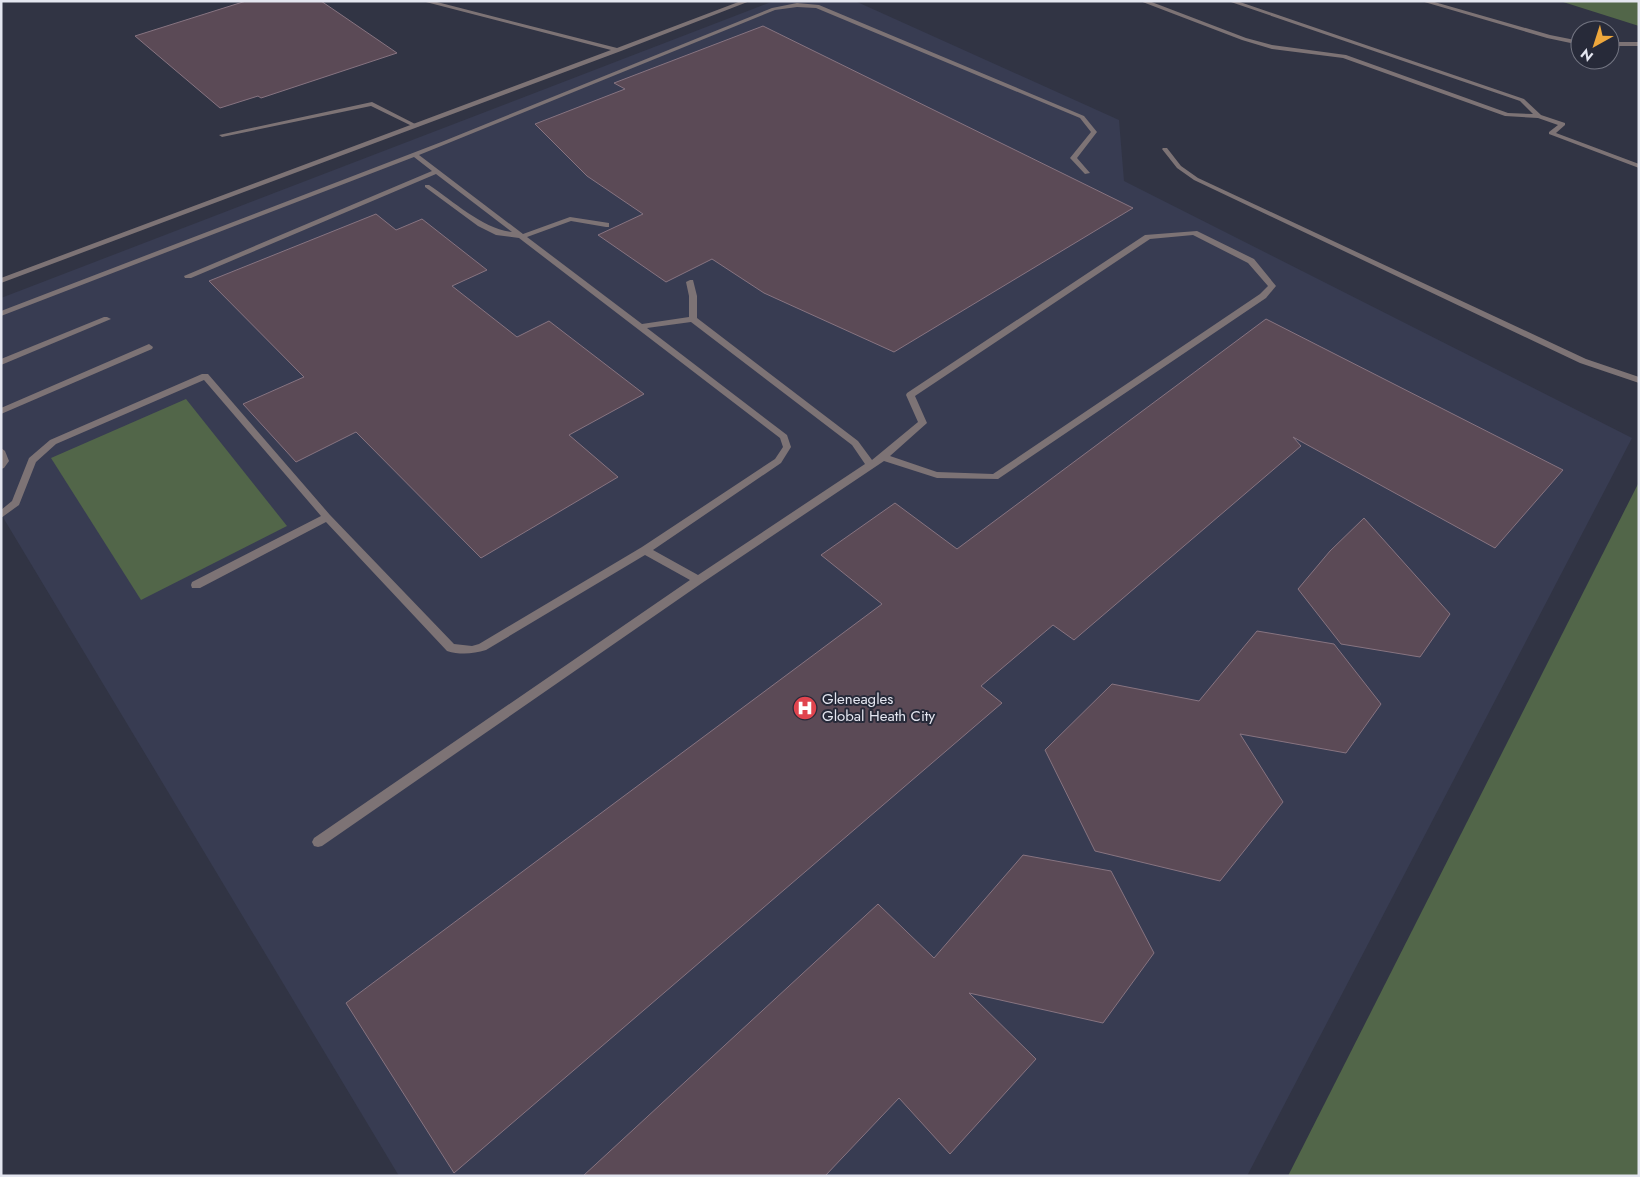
<svg xmlns="http://www.w3.org/2000/svg" width="1640" height="1177" font-family="Jost,sans-serif">
<style>
.built{fill:#383c52}
.green{fill:#526649}
.building{fill:#5b4a56;stroke:#877481}
.lines{fill:none;stroke-linecap:round;stroke-linejoin:round}
.service{fill:#7d7375;fill-rule:evenodd}
.minor{fill:#7d7375;fill-rule:evenodd}
.labels{text-anchor:middle;dominant-baseline:central;stroke-width:4;stroke-linejoin:round;paint-order:stroke}
.poi-label{font-size:15px;fill:#e4e6f0;stroke:#272a39;text-anchor:start}
</style>
<rect width="100%" height="100%" fill="#313444"/>
<path class="built" d="M774,1h81l264,119 5,61 508,257 -385,738h-848l-398,-662v-216z"/>
<g class="green">
<path d="M1560,1h79v25z"/>
<path d="M186,399l101,127 -146,74 -90,-142z"/>
<path d="M1639,482v694h-351z"/>
</g>
<g class="building">
<path d="M246,1h75l76,52 -136,45 -3,-2 -38,12 -85,-72z"/>
<path d="M763,26l370,182 -239,144 -130,-59 -52,-34 -46,23 -68,-47 45,-21 -56,-38 -52,-52 90,-35 -11,-6z"/>
<path d="M376,214l20,16 26,-11 65,51 -35,16 65,51 32,-16 95,73 -75,41 49,42 -137,81 -125,-126 -60,30 -53,-58 61,-27 -95,-96z"/>
<path d="M1266,319l297,151 -68,78 -202,-111 8,9 -227,194 -21,-15 -72,61 21,17 -548,470 -108,-170 536,-399 -61,-49 74,-52 62,46z"/>
<path d="M1364,518l86,96 -30,43 -79,-13 -43,-55 32,-38z"/>
<path d="M1257,631l77,13 47,60 -35,49 -106,-19 43,68 -63,79 -125,-30 -50,-101 67,-66 87,17z"/>
<path d="M1023,855l88,16 43,82 -51,70 -134,-30 67,66 -86,95 -51,-56 -74,78h-242l295,-272 56,54z"/>
</g>
<g class="lines">
<g class="service">
<path d="M797,3l22,2 265,111 13,16 -20,26 13,15 -5,1 -15,-16 21,-26 -11,-14 -264,-110 -19,-1 -22,3 -356,145 104,79 47,-17 39,6v4h-3l-35,-6 -44,16 115,87 47,-7v-21l-3,-14 4,-2h3l4,16v22l161,123 14,19 46,-38 -12,-27 1,-2 238,-158 52,-4 57,28 22,27 -10,12 -268,181 -61,-1 -53,-17 -182,122 -380,263 -4,1 -4,-1 -2,-4 2,-4 376,-258 -45,-25 -159,95c-13,4 -26,5 -39,1l-121,-129 -126,66h-8l-1,-3 1,-3 129,-66 -117,-136 -148,64 -20,18 -17,43 -18,13v-8l11,-9 17,-43 21,-18 152,-66h6l122,141 124,129 18,2 7,-2 163,-97 133,-88 8,-12 -3,-9 -261,-200 -23,-3 -18,-9 -53,-39v-2h4c24,16 54,44 83,47l-76,-58 -245,104h-6l-1,-2 248,-105 -18,-14 -413,159v-5l443,-170 328,-133zM1193,235l55,28 20,23 -8,8 -267,180 -56,-2 -47,-16 37,-33 -12,-27 235,-157zM691,322l161,123 13,19 -167,111 -45,-25 128,-87 10,-16 -4,-12 -140,-107z"/>
<path d="M372,102l47,24 -5,1 -43,-21 -149,31 -3,-2z"/>
<path d="M104,317h3l4,2 -110,46v-6z"/>
<path d="M149,344l4,3 -1,2 -151,65v-6z"/>
<path d="M1,448l4,3 4,10 -5,7 -3,1z"/>
</g>
<g class="minor">
<path d="M422,1h11l184,47 124,-47h9l-129,50 -620,232v-5l610,-228z"/>
<path d="M1140,1h9l97,37 26,7 74,10 162,58 25,1 -13,-13 -292,-100h9l287,98 17,16 24,8v2l-9,8 83,31v4l-90,-34v-2l9,-7 -20,-7 -33,-2 -162,-58 -71,-9 -30,-9z"/>
<path d="M1421,1h10l119,34 30,6v4l-33,-7z"/>
<rect x="1610" y="42" width="29" height="4"/>
<path d="M1163,148h4l14,18 17,12 388,181 53,18v6l-59,-20 -386,-183 -17,-12 -15,-19z"/>
</g>
</g>
<defs>
<g id="hospital-disc" transform="scale(1.25)"><circle r="9.5" fill="#e0444e" stroke="#272a39"/><path d="M-5-5h3v3.5h4V-5h3V5h-3V1.5h-4V5h-3Z" fill="#fff"/></g>
</defs>
<g fill-rule="evenodd">
<use href="#hospital-disc" x="805" y="708"/>
</g>
<g class="labels">
<g class="poi-label">
<text x="822" y="699">Gleneagles<tspan x="822" dy="17">Global Heath City</tspan></text>
</g>
</g>
<rect width="1640" height="1177" fill="none" stroke="#e4e6f0" stroke-width="5"/>
<g transform="translate(1595 45) rotate(219)"><circle r="24" fill="#272a39" stroke="#737582"/>
<path d="M0-4L9 19L0 12L-9 19Z" fill="#eea73c"/>
<text y="-8" font-size="14" font-weight="bold" text-anchor="middle" fill="#e4e6f0">N</text>
</g>
</svg>
